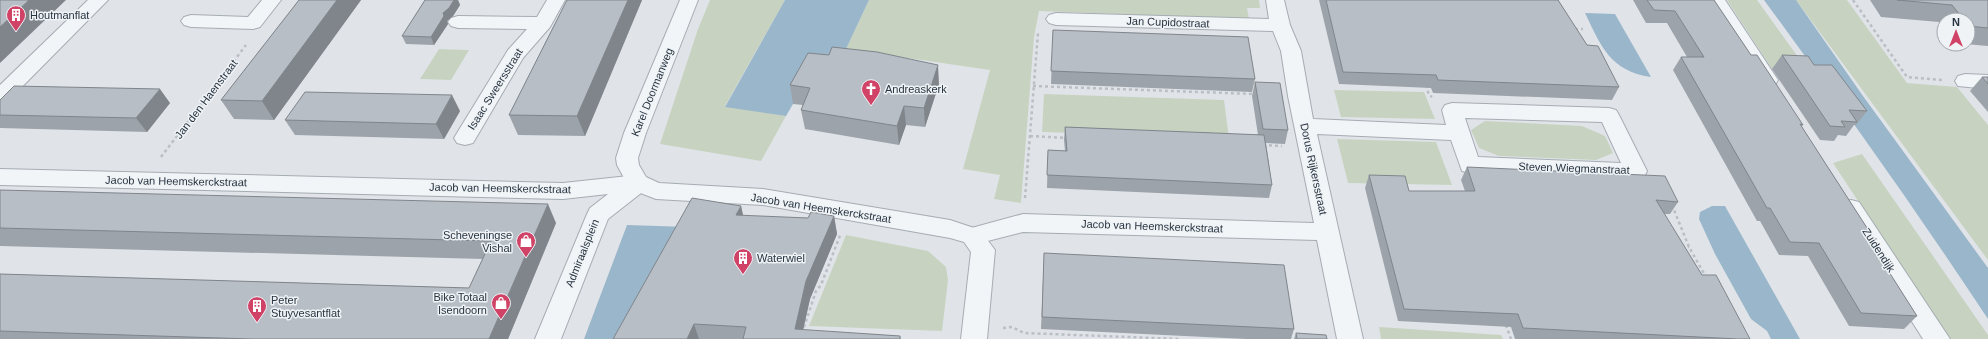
<svg xmlns="http://www.w3.org/2000/svg" width="1988" height="339" font-family="Helvetica,sans-serif">
<style>
.green{fill:#c7d3c0}
.water{fill:#9ab6ca}
.lines{fill:none;stroke-linecap:round;stroke-linejoin:round}
.pedestrian-casing{stroke:#a5acb3;stroke-width:2}
.minor-casing{stroke:#a5acb3;stroke-width:2}
.tertiary-casing{stroke:#a5acb3;stroke-width:2}
.path{stroke:#b9bfc4;stroke-width:2.5;stroke-dasharray:3 3;stroke-linecap:butt}
.pedestrian{fill:#f2f5f7;fill-rule:evenodd}
.minor{fill:#f2f5f7;fill-rule:evenodd}
.tertiary{fill:#f2f5f7;fill-rule:evenodd}
.wall{fill:#9da3aa}
.shaded-wall{fill:#80858b}
.building{fill:#b7bec6;stroke:#80858b}
.labels{text-anchor:middle;dominant-baseline:central;stroke-width:3;stroke-linejoin:round;paint-order:stroke}
.poi-label{font-size:11px;fill:#283441;stroke:#eff3f6;text-anchor:start}
.street-label{font-size:11px;fill:#283441;stroke:#eff3f6}
</style>
<rect width="100%" height="100%" fill="#e0e4e9"/>
<g class="green">
<path d="M710,0h75l-60,106 61,10 -25,45 -101,-17 38,-115z"/>
<path d="M869,0h390l1,8h-13l2,11 -210,-8 -5,26 -13,166 -27,-4 6,-24 -37,-6 27,-99 -144,-21z"/>
<path d="M1727,0h30l49,68 -34,1z"/>
<path d="M1796,0h51l60,83 50,4 31,38v135z"/>
<path d="M439,49l30,1 -18,30 -31,-1z"/>
<path d="M1334,90l90,2 11,27 -94,-2z"/>
<path d="M1044,94l180,6 5,38 -187,-6z"/>
<path d="M1485,121l97,5 23,10 8,17 -17,7 -97,-4 -20,-8 -8,-18z"/>
<path d="M1337,139l99,3 16,43 -104,-2z"/>
<path d="M1862,154l126,181v4h-39l-116,-176z"/>
<path d="M846,235l82,16 18,16 2,13 -6,51 -133,-5z"/>
<path d="M1379,327l122,8 2,4h-122z"/>
</g>
<g class="water">
<path d="M785,0h84l-23,49 -53,55 -7,12 -61,-9z"/>
<path d="M1764,0h32l67,96 125,172v51c-72,-109 -147,-214 -224,-319z"/>
<path d="M1585,13l30,1 36,63c-41,-6 -50,-31 -66,-64z"/>
<path d="M1712,206h13l75,133h-29l-4,-8 -16,-12 -36,-65 -16,-35 1,-7z"/>
<path d="M627,225l62,2 -63,112h-42z"/>
</g>
<g class="lines">
<g class="pedestrian-casing">
<path id="pedestrian" d="M1965,74l23,1v14l-30,-3 -3,-5 3,-5z"/>
</g>
<g class="minor-casing">
<g id="minor">
<path d="M88,0h20l-101,102 -7,2v-19z"/>
<path d="M262,0h19l-21,27 -7,2 -62,-2 -7,-2 -3,-4 3,-4 7,-2 57,2z"/>
<path d="M547,0h18l-15,27 -27,31 -50,85 -8,2 -8,-2 -3,-5 54,-88 19,-21 -69,-1 -7,-2 -3,-4 3,-4 7,-2 79,1z"/>
<path d="M1266,0h18l6,25 11,26 12,68 133,6 -4,-15 3,-5 7,-2 157,5 7,2 3,5 28,56 -3,6 -8,2 -166,-6 -8,-2 -11,-31 -134,-6 46,205h-26l-20,-99 -294,-8 -51,13 -8,-3 -4,-6 4,-6 59,-16 291,9 -26,-127 -7,-45 -8,-20 -217,-6 -7,-2 -3,-4 3,-4 7,-2 213,6zM1465,118l137,4 19,41 -143,-6z"/>
<path d="M1707,0h18l53,80 -3,5 -7,2 -7,-2z"/>
<path d="M0,169l563,14 75,-8 8,2 3,6 -4,7 -37,29 -47,120h-26l52,-125 3,-6 18,-14 -45,5 -563,-14z"/>
<path d="M1851,200l8,2 91,137h-27l-83,-131 3,-6z"/>
</g>
</g>
<g class="tertiary-casing">
<path id="tertiary" d="M680,0h18l-52,133 -8,25 1,7 7,12 13,6 104,6 187,31 30,10 15,20 -8,89h-26l10,-87 -7,-10 -14,-4 -187,-33 -107,-6 -26,-10 -13,-24 -1,-7 8,-25z"/>
</g>
<g class="path">
<path d="M1853,0l54,77 36,3"/>
<path d="M1575,29h8"/>
<path d="M1426,85l3,10 3,2"/>
<path d="M1033,86l221,8"/>
<path d="M1030,136l38,2"/>
<path d="M1263,145l19,1"/>
<path d="M161,157l85,-112"/>
<path d="M1025,198l13,-165"/>
<path d="M1672,205l17,42 17,30"/>
<path d="M1682,247h7"/>
<path d="M1506,325l5,14"/>
<path d="M1003,328l9,-1 12,6 156,6"/>
<path d="M802,333l14,-42 5,-6 20,-52"/>
</g>
<use href="#pedestrian" class="pedestrian"/>
<use href="#minor" class="minor"/>
<use href="#tertiary" class="tertiary"/>
</g>
<g class="wall">
<path d="M299,0h62l-87,120 -40,-1 -13,-19z"/>
<path d="M425,0h33l2,5 -7,11 -6,5 1,3 -14,21 -28,-1 -4,-8z"/>
<path d="M567,0h75l-57,136 -67,-1 -9,-20z"/>
<path d="M1319,0h239l29,45 32,42 -7,13 -179,-7 -2,-5 -92,-4z"/>
<path d="M1633,0h81l37,55 52,70 -2,1 68,105 -4,4 52,81 -13,13 -55,-3 -41,-70 -29,-1 -19,-34h-3l-84,-151 8,-13h6l-20,-34h-21z"/>
<path d="M1870,0h118v46l-23,-2h3v-24h-24v9l-5,-7 -58,-5z"/>
<path d="M1053,30l202,49 -3,13 -201,-8z"/>
<path d="M1782,55l32,10 53,46 -11,14h-2l-8,11 -8,-1 -4,6 -14,-1 -48,-71z"/>
<path d="M1982,77h6v35l-18,-21z"/>
<path d="M1255,82l33,48 -3,14 -19,-1 6,42 -3,13 -222,-10 1,-38 17,1 -1,-11 1,-13 193,8 -6,-39z"/>
<path d="M939,84l-14,43 -19,-2 -7,20 -94,-16 -4,-19 2,-5 -10,-1 -3,-19z"/>
<path d="M0,100l170,3 -23,29 -147,-4z"/>
<path d="M460,111l-16,28 -149,-4 -10,-15z"/>
<path d="M1467,167l211,35 -8,12h-6l38,61 48,64h-235l-4,-12 -113,-6 -33,-133 4,-13 40,16h56l-4,-11z"/>
<path d="M0,190l556,33 -48,116h-508v-65l469,14 14,-29 -483,-13z"/>
<path d="M741,206l2,10 65,2 26,-2 3,18 -27,65 -7,31 97,6 1,3h-288z"/>
<path d="M1044,253l250,76 -3,10h-45l-205,-10z"/>
<path d="M1296,333l31,6h-33z"/>
</g>
<g class="shaded-wall">
<path d="M29,0h37l-66,63v-36z"/>
<path d="M337,0h24l-87,120 -12,-19z"/>
<path d="M454,0h4l2,5 -7,11 -6,5 1,3 -14,21 -3,-8 12,-24z"/>
<path d="M628,0h14l-57,136 -8,-20z"/>
<path d="M938,65l1,19 -14,43 -1,-19z"/>
<path d="M160,89l10,14 -23,29 -11,-14z"/>
<path d="M452,95l8,16 -16,28 -8,-15z"/>
<path d="M904,106l2,19 -7,20 -2,-19z"/>
<path d="M548,204l8,19 -48,116h-19z"/>
<path d="M741,206l4,18 -9,-9z"/>
<path d="M834,216l3,18 -27,65 -9,40 -6,-10 11,-48z"/>
<path d="M694,324l5,15h-12z"/>
</g>
<g class="building">
<path d="M0,0h29l-29,27z"/>
<path d="M299,0h38l-75,101 -41,-1z"/>
<path d="M425,0h29l-5,8 -6,5 1,3 -13,21 -29,-1z"/>
<path d="M567,0h61l-51,116 -68,-1z"/>
<path d="M1326,0h232l29,45 11,1 21,41 -181,-7 -2,-5 -93,-3z"/>
<path d="M1647,0h67l37,55h6l46,70 -3,-1 69,107h-6l54,85 -56,-3 -42,-70 -29,-1 -20,-34h-3l-86,-151h23l-29,-46 -21,-1z"/>
<path d="M1897,0h91v28l-20,-2v-6h-4l-12,-15z"/>
<path d="M1053,30l195,7 7,42 -204,-8z"/>
<path d="M832,47l45,5 61,13 -14,43 -20,-2 -7,20 -96,-16 9,-22 -20,-3 18,-32 21,2z"/>
<path d="M1782,55l26,1 6,9h18l35,46 -18,-1 8,12 -16,-1 4,6 -15,-1z"/>
<path d="M1982,77h6v7z"/>
<path d="M1255,82l25,1 8,47 -25,-1z"/>
<path d="M14,86l146,3 -24,29 -136,-3v-15z"/>
<path d="M305,92l147,3 -16,29 -151,-4z"/>
<path d="M1065,127l199,8 8,50 -225,-10 1,-25 19,1z"/>
<path d="M1467,167l198,9 13,26 -22,-2 46,75h14l34,64h-12l-215,-11 -5,-14 -114,-5 -35,-134 36,1 4,15h66z"/>
<path d="M0,190l548,14 -59,135h-237l-252,-8v-57l469,14 22,-47 -491,-13z"/>
<path d="M692,198l49,8 -5,9 72,3 3,-6 23,4 -28,65 -11,48 105,7v3h-157l3,-12 -52,-3 -7,15h-74z"/>
<path d="M1044,253l240,12 10,64 -252,-12z"/>
<path d="M1296,333l30,2 1,4h-30z"/>
</g>
<defs>
<g id="building-pin" transform="scale(1)"><path d="M0 17L-7.5 6A9.5 9.5 0 1 1 7.5 6Z" fill="#d14267" stroke="#eff3f6"/><path d="M-4-6H4V6H1V3H-1V6H-4ZM-2.5-4.3h1.7v1.8h-1.7ZM.8-4.3h1.7v1.8H.8ZM-2.5-1h1.7V.8h-1.7ZM.8-1h1.7V.8H.8Z" fill="#fff"/></g>
<g id="church-pin" transform="scale(1)"><path d="M0 17L-7.5 6A9.5 9.5 0 1 1 7.5 6Z" fill="#d14267" stroke="#eff3f6"/><path d="M-1.2-6h2.4v3.5h3.3v2.4h-3.3V6h-2.4V-.1h-3.3v-2.4h3.3Z" fill="#fff"/></g>
<g id="shop-pin" transform="scale(1)"><path d="M0 17L-7.5 6A9.5 9.5 0 1 1 7.5 6Z" fill="#d14267" stroke="#eff3f6"/><path d="M-5-2.5h2.3a2.7 3.5 0 0 1 5.4 0H5L5.5 6h-11ZM-1.5-2.5h3a1.5 2.3 0 0 0-3 0Z" fill="#fff"/></g>
</defs>
<g fill-rule="evenodd">
<use href="#building-pin" x="16" y="15"/>
<use href="#church-pin" x="871" y="89"/>
<use href="#shop-pin" x="526" y="241"/>
<use href="#building-pin" x="743" y="258"/>
<use href="#shop-pin" x="501" y="303"/>
<use href="#building-pin" x="257" y="306"/>
</g>
<g class="labels">
<g class="poi-label">
<text x="30" y="15">Houtmanflat</text>
<text x="885" y="89">Andreaskerk</text>
<text x="512" y="235" text-anchor="end">Scheveningse<tspan x="512" dy="13">Vishal</tspan></text>
<text x="757" y="258">Waterwiel</text>
<text x="487" y="297" text-anchor="end">Bike Totaal<tspan x="487" dy="13">Isendoorn</tspan></text>
<text x="271" y="300">Peter<tspan x="271" dy="13">Stuyvesantflat</tspan></text>
</g>
<g class="street-label">
<text transform="translate(1168 22) rotate(2)">Jan Cupidostraat</text>
<text transform="translate(495 89) rotate(-58)">Isaac Sweersstraat</text>
<text transform="translate(652 92) rotate(-68)">Karel Doormanweg</text>
<text transform="translate(206 99) rotate(-53)">Jan den Haenstraat</text>
<text transform="translate(1574 168) rotate(2)">Steven Wiegmanstraat</text>
<text transform="translate(1314 169) rotate(78)">Dorus Rijkersstraat</text>
<text transform="translate(176 181) rotate(1)">Jacob van Heemskerckstraat</text>
<text transform="translate(500 188) rotate(1)">Jacob van Heemskerckstraat</text>
<text transform="translate(821 208) rotate(9)">Jacob van Heemskerckstraat</text>
<text transform="translate(1152 226) rotate(2)">Jacob van Heemskerckstraat</text>
<text transform="translate(1879 250) rotate(57)">Zuidendijk</text>
<text transform="translate(582 253) rotate(-68)">Admiraalsplein</text>
</g>
</g>
<g transform="translate(1956 32)"><circle r="19" fill="#eff3f6" stroke="#9fa7ae"/>
<path d="M0-3L7 15L0 10L-7 15Z" fill="#d14267"/>
<text y="-6" font-size="11" font-weight="bold" text-anchor="middle" fill="#283441">N</text>
</g>
</svg>
